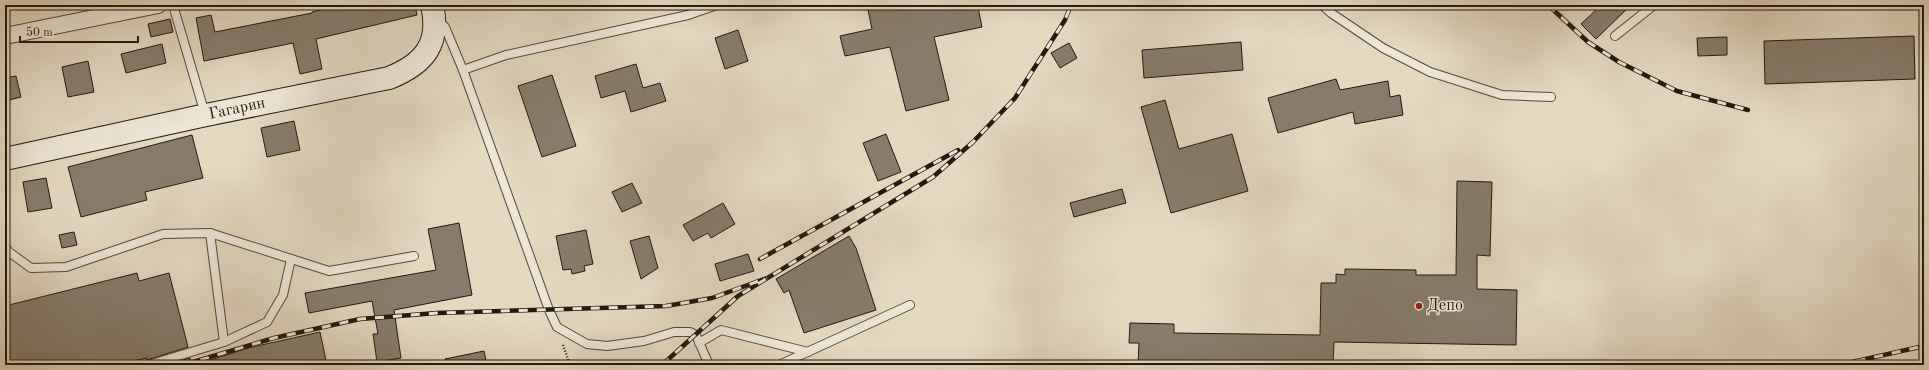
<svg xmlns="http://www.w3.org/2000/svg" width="1929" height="370" font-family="'Old Standard TT',serif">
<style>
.building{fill:#877c6b;stroke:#23190f}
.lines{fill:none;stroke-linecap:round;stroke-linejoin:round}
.lane-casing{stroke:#53493b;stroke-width:10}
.street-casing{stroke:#53493b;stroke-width:18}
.secondary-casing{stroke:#23190f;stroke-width:24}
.path{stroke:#23190f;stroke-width:2.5;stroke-dasharray:1 2;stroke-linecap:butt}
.lane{stroke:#ede6d5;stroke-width:8}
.street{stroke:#ede6d5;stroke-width:16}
.secondary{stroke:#ede6d5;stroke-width:22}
.rail-casing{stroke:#23190f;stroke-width:4.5}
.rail{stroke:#ede6d5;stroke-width:3;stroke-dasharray:9;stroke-linecap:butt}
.poi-dot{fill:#8f2418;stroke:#ede6d5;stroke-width:1.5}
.labels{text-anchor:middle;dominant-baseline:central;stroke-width:3;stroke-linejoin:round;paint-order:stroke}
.street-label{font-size:16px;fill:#23190f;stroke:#ede6d5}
.poi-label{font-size:16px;fill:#23190f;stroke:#ede6d5;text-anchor:start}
</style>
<rect width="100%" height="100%" fill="#e4d8bf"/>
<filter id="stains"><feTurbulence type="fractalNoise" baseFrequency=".005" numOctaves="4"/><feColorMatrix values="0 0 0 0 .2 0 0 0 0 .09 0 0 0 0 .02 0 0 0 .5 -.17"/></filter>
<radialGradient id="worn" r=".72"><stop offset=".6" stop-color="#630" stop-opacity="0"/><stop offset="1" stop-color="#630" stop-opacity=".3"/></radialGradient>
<g class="building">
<path d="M340,5h75l2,10 -101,24 6,30 -22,5 -7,-31 -89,18 -8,-43 15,-3 4,17 97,-19v-1z"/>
<path d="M867,5h100v4l11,-2 4,20 -48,10 15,63 -43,11 -16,-64 -45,9 -5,-20 32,-7z"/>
<path d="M1601,5h30l-35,34 -15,-15z"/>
<path d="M170,19l3,13 -22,5 -3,-13z"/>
<path d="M738,30l10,31 -23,8 -10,-31z"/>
<path d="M1914,36l1,43 -150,5 -1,-43z"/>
<path d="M1727,37v18l-29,1 -1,-18z"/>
<path d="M1241,42l2,28 -99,8 -2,-28z"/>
<path d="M1069,43l8,15 -17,10 -9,-15z"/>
<path d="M162,44l4,19 -40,10 -5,-19z"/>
<path d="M88,61l6,31 -26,5 -6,-30z"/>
<path d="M636,64l7,24 17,-5 6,18 -35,11 -6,-21 -24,7 -6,-22z"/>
<path d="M552,75l24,71 -34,11 -24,-71z"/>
<path d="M16,76l5,21 -16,4v-23z"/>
<path d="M1336,79l4,11 48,-9 2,16 10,-2 3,20 -48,9 -2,-12 -75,21 -10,-35z"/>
<path d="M1165,100l14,49 53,-15 16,57 -77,22 -30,-106z"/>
<path d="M294,121l6,29 -33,7 -6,-29z"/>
<path d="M886,134l15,38 -23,9 -15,-38z"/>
<path d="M192,135l11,43 -58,14 2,8 -66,17 -13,-50z"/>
<path d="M46,178l6,30 -24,4 -5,-30z"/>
<path d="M1457,181l35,1 -2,74 -13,-1v34l40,1 -1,55 -182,-3 -1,23h-195l1,-22h-10l1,-20 44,1v9l146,2 1,-52h15v-9l9,1v-6l71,1v5h40z"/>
<path d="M632,183l10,20 -20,9 -10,-20z"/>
<path d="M1122,189l4,14 -52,14 -4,-14z"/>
<path d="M723,203l12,21 -24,14 -3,-5 -15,8 -10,-16z"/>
<path d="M459,223l13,72 -78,15 7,48 -24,4 -4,-28h5l-6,-33 -63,12 -4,-20 131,-23 -8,-41z"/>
<path d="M586,230l7,34 -9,2 1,5 -13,3 -1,-5 -8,1 -7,-34z"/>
<path d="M74,232l3,13 -15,3 -3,-13z"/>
<path d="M649,236l9,32 -17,11 -11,-38z"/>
<path d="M849,236l7,12 20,62 -72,23 -15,-43 -5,3 -8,-14z"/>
<path d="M748,254l6,17 -34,10 -5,-17z"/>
<path d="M137,273l2,8 30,-8 19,74 -41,13v-2l-31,7h-111v-59z"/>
<path d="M320,332l7,33h-122l-1,-3 44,-14z"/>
<path d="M484,351l3,14h-41l-1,-6z"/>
<path d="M190,358l2,7h-25z"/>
</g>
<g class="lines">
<g class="lane-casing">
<g id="lane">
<path d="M173,5l32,109"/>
<path d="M1322,5l9,8 52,35 47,24 72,23 49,2"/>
<path d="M437,19l8,8 18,43 43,-15 182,-40 29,-10"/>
<path d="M1615,36l39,-31"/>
<path d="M463,70l86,240 8,17 30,17 20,2 37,-5 30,-9h16l6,3 13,30"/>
<path d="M210,233l14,109"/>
<path d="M5,246l4,6 22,16 35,-1 97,-33 47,-1 119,38 85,-15"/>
<path d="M699,343l22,-13 87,22"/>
<path d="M148,365l76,-23 43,-20 16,-27 8,-36"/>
<path d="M779,365l131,-60"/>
</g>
</g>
<g class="street-casing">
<path id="street" d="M5,36l153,-31"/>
</g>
<g class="secondary-casing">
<path id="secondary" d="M5,159l201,-44 183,-37c35,-14 52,-34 43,-73"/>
</g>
<path class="path" d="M563,345l7,20"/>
<use href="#lane" class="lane"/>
<use href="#street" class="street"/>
<use href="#secondary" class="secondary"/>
<g class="rail-casing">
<g id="rail">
<path d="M1548,5l40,37 31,20 58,29 71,19"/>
<path d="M760,259l198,-109"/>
<path d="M183,365l91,-27 86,-19 77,-6 229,-7 46,-8 55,-20"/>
<path d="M662,365l76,-69 195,-119 40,-35 42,-44 50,-78 6,-15"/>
<path d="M1839,365l85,-19"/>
</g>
</g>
<use href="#rail" class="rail"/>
</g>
<circle class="poi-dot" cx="1419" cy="306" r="4"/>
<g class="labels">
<g class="street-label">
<text transform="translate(237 109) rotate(-12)">Гагарин</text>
</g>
<g class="poi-label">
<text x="1427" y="306">Депо</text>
</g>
</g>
<rect width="1929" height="370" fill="none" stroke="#e4d8bf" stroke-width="20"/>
<rect x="6" y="6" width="1917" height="358" fill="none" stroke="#23190f" stroke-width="2"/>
<rect x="10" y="10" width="1909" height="350" fill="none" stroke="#23190f"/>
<path d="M20 36v6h118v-6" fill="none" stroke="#23190f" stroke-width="2"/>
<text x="26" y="36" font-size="12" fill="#23190f" stroke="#ede6d5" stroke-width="3" paint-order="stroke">50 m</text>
<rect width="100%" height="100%" filter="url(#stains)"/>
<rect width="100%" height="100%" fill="url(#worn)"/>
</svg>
